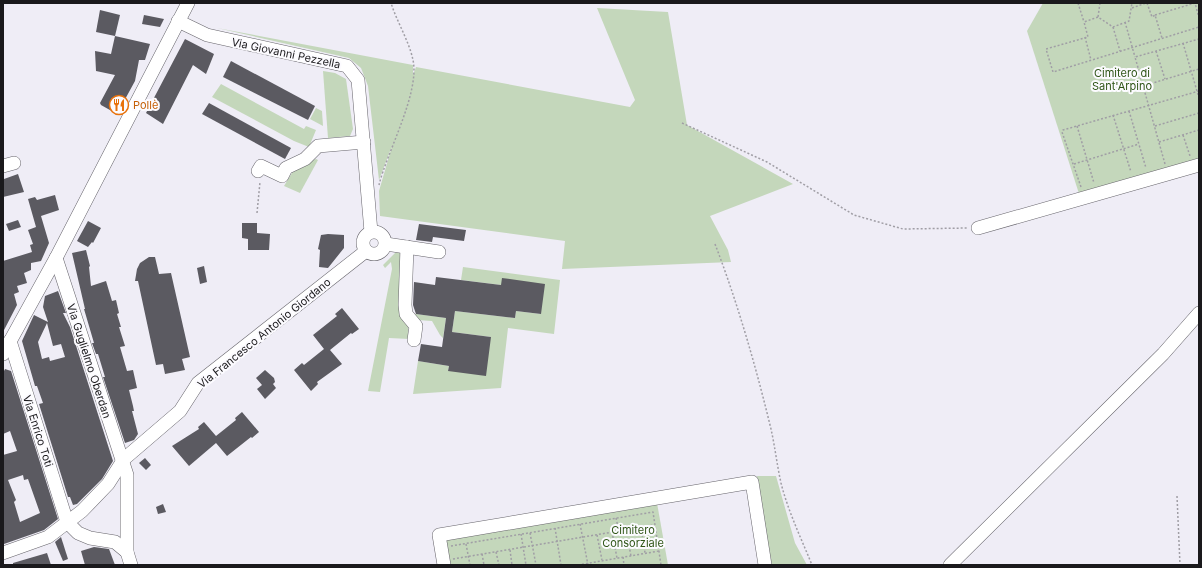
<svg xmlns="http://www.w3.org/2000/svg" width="1202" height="568" font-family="Inter,sans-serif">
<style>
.green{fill:#c4d7bb}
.building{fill:#5b5a61;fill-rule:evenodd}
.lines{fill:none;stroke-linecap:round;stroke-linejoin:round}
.minor-casing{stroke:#66646b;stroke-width:14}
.path{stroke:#a09ea5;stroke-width:1.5;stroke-dasharray:2 2;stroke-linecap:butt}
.minor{stroke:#fff;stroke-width:13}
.labels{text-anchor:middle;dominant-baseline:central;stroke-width:4;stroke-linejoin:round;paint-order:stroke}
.street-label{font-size:11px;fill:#1a191c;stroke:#fcfbff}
.park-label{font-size:11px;fill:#2f5517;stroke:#fcfbff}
.food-label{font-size:11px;fill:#c56008;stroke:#fcfbff;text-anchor:start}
</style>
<rect width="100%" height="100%" fill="#efedf6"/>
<g class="green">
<path d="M1043,3h156v162l-118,35 -54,-169z"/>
<path d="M597,8l71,4 19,113 106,59 -83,32 18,34 3,12 -169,7 3,-28 -185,-25 -1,-25 13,-45 -13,34 -11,-94 -7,-18 -12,-10 -132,-30 196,37v10l3,-8 214,40 5,-7z"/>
<path d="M323,71l12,2 11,6 7,50 -3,7 -22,2z"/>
<path d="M221,84l83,45 2,-3 10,4 -7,17 -15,-6 -82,-44z"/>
<path d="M316,108l6,3 1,15 -13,-7z"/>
<path d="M316,159l2,1 -18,33 -16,-7 11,-18z"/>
<path d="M397,251l6,2 6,86 -20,-1 -9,54 -12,-1 24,-122 -1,-7 -6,6 -2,-3z"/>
<path d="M463,267l97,13 -6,54 -46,-6 -7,60 -88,6 5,-33 31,5 -1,5 43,-34 -39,-5 3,-21 60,7 1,-7 25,3 -40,-29 -40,-5z"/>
<path d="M409,313l37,5 -3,20 -3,-3 -8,-14 -15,-1z"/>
<path d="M757,476h19l19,67 12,22h-36z"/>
<path d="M657,503l11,62h-218l-5,-26z"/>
</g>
<g class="building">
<path d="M100,10l20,5 -5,21 -19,-4z"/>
<path d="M144,15l20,4 -4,8 -18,-3z"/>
<path d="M115,36l35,8 -5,16h-6l-4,21 -18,33 -16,-9 -1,-2 15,-28 -19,-4 -1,-20 16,3z"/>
<path d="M185,39l29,15 -8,20 -13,-9 -30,59 -17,-11z"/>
<path d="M231,61l84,45 -7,14 -85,-43z"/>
<path d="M209,103l82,45 -6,11 -83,-45z"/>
<path d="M18,174l6,18 -21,5 1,-18z"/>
<path d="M55,195l4,15 -18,6 8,27 -8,18 -10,2v7l-7,3 3,10 -10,3 2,6 -5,2 3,11 -14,27v-71l29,-9 -2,-7 3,-1 -5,-14 8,-3 -8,-28 7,-2 2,3z"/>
<path d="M18,220l3,7 -12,4 -3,-7z"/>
<path d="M88,221l13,7 -8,15 -1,-1 -4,5 -11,-6z"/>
<path d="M242,223h15v10l13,1 -1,16h-21v-11l-6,-1z"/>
<path d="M419,224l47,6 -2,11 -31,-4 -1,5 -16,-2z"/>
<path d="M328,234l16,1v13l-16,20 -9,-1 1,-17 -2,-1 3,-14z"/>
<path d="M86,250l4,16 -1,1 2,19 15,-5 6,20 4,-1 3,13 -2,1 4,13h-2l6,19 -5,1 7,24 6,-1 4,18 -8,2 4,16 1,5h-2l6,23 -4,6 -9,3 -22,-66h2l-7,-23h-2l-4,-11h2l-10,-34h1l-13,-56z"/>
<path d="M149,257h6l4,17 12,-1 19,84 -8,2 3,11 -20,4 -2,-10 -7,1 -18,-84h-3l2,-12 3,-6z"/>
<path d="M204,266l3,16 -7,2 -3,-16z"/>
<path d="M436,277l65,8 1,-7 43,6 -4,30 -25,-3 -1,7 -60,-7 -3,21 39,5 -5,39 -38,-5 1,-5 -31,-5 3,-17 21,3 4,-29 -30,-4 -3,-9 1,-23 21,3z"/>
<path d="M58,291l8,22h-3l7,14 43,134 -11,18 -25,25 -4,1 -3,-8h-2l-29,-93 4,-1 -6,-17h-2l-13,-45 12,-26 14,7 -5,-15 2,-11zM47,323l6,23 8,-2 4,13 -15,4 -1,-4 -7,2 -4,-17z"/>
<path d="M342,308l17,21 -7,5 -1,-1 -21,17 12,14 -25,18 1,2 -7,7 -17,-21 8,-7 2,2 20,-16 -11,-14 24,-19 -2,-2z"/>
<path d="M5,369l6,2 47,148 -14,11 -40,14 -1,-89 14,-4 -7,-20 -7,3v-61zM23,475l1,5 4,-1 12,34 -20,9 -6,-20 2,-2 -8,-20z"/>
<path d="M265,370l9,8 1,4 -2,2 3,4 -11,11 -8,-10 5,-4 -6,-7z"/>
<path d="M242,412l17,20 -7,6 -1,-1 -24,19 -11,-13 -27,23 -17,-20 27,-17 -1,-2 6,-5 12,14 20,-16 -1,-2z"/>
<path d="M145,458l6,7 -5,5 -7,-7z"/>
<path d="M163,504l3,8 -8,2 -2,-7z"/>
<path d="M61,537l7,22 -5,2 -8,-19z"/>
<path d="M94,547l15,2 6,16h-30l-4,-14z"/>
<path d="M47,553l4,12h-38v-2z"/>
</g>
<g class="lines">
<g class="minor-casing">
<g id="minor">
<path d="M178,21l29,14 140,31 11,14 13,152"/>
<path d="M3,166l11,-3"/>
<path d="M258,171l3,-5 21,10 4,-8 19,-9 13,-13 46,-4"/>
<path d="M978,228l221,-63"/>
<circle cx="374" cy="243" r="11"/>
<path d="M386,244l53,8"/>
<path d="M407,247l-2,58 1,9 10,12 -2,14"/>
<path d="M56,258l71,217v77l4,13"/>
<path d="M10,341l57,181 11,11 12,5 25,4 12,10"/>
<path d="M3,354l53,-96 132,-255"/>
<path d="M3,553l45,-16 34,-26 26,-27 16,-25 56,-48 18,-28 168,-132"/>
<path d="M444,565l-5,-30 313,-53 13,83"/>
<path d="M950,565l213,-211 36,-41"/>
</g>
</g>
<g class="path">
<path d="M1078,3l6,19"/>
<path d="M1100,3l-2,14 15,10 16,-6 3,-18"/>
<path d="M1147,3l5,14 3,-2 7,23"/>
<path d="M1132,8l14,-5"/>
<path d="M1155,15l40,-12 4,15"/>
<path d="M1098,17l-14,5 4,15 -42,12 7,23 146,-45"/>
<path d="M1125,22l10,35"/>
<path d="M1113,27l7,24"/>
<path d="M1085,37l6,23"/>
<path d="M1183,43l16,55"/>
<path d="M1156,51l9,28"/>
<path d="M1143,86l56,-17"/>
<path d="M1129,111l17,57"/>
<path d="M1113,115l18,57"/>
<path d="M682,123l85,39 87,53 49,14 65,-1"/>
<path d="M1077,126l17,57"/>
<path d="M1155,126l44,-13"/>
<path d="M1183,135l7,21"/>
<path d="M1159,142l40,-12"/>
<path d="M1074,164l65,-20"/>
<path d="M1165,164l-30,-107 64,-18"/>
<path d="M379,185c8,-33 41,-92 34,-125 -4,-19 -16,-38 -22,-57"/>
<path d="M1081,187l-19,-55 1,-2 136,-39"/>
<path d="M257,213l3,-31"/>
<path d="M715,244c23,60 41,123 56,185 4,18 6,36 10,54 7,28 20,55 31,82"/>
<path d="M1177,496l3,69"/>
<path d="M616,518l3,13"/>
<path d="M580,524l8,41"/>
<path d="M641,527l4,26"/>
<path d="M555,528l6,37"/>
<path d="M626,530l5,26"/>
<path d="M612,532l5,26"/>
<path d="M530,533l6,32"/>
<path d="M521,534l5,31"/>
<path d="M597,535l5,25"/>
<path d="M466,544l4,21"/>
<path d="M451,546l202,-34 8,53"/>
<path d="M510,550l2,15"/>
<path d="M496,552l3,13"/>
<path d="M482,554l2,11"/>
<path d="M623,557l1,8"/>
<path d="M453,559l201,-34"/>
<path d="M578,565l81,-14"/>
</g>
<use href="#minor" class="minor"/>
</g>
<defs>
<g id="restaurant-ring" transform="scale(1)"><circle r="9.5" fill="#fcfbff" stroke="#e8710a" stroke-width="1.5"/><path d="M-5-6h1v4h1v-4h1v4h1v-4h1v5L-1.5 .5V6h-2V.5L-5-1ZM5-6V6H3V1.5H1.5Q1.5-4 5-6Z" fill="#e8710a"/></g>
</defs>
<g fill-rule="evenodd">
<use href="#restaurant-ring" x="119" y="105"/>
</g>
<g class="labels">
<g class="street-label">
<text transform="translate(286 53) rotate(12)">Via Giovanni Pezzella</text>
<text transform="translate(264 333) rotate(-39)">Via Francesco Antonio Giordano</text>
<text transform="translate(89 361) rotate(72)">Via Guglielmo Oberdan</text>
<text transform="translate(38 431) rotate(72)">Via Enrico Toti</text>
</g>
<g class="park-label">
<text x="1122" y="73">Cimitero di<tspan x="1122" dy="13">Sant'Arpino</tspan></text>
<text x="633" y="530">Cimitero<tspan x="633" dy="13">Consorziale</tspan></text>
</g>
<g class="food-label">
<text x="133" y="105">Pollè</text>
</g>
</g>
<rect width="1202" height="568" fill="none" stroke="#1a191c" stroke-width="8"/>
</svg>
